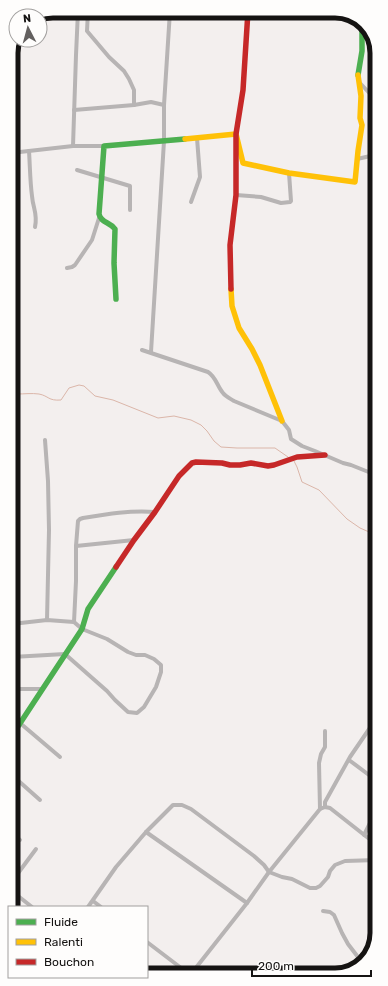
<svg xmlns="http://www.w3.org/2000/svg" width="388" height="986" font-family="Rubik,sans-serif">
<style>
.lines{fill:none;stroke-linecap:round;stroke-linejoin:round}
.stream{stroke:#dbb6a9;stroke-width:1}
.street{stroke:#b7b4b4;stroke-width:4}
.fast{stroke:#4caf50;stroke-width:5.5}
.slow{stroke:#ffc107;stroke-width:5.5}
.jam{stroke:#c62828;stroke-width:5.5}
.rim{fill:none;stroke:#151312;stroke-width:5}
</style>
<rect width="100%" height="100%" fill="#f3efee"/>
<g class="lines">
<g class="stream">
<path d="M12,403h3l-1,-8 3,-1c7,0 15,-1 22,0 10,2 9,7 22,6l8,-12 10,-3 5,1 11,10 18,4 45,18 16,-2 17,4 10,5 6,6 7,10 7,6 16,1h38l13,9"/>
<path d="M294,461l3,6 5,15 17,8 28,29 13,9 16,7"/>
</g>
<g class="street">
<path d="M359,82l15,16 1,2"/>
<path d="M134,105l17,-3 13,3"/>
<path d="M74,110l60,-5v-15l-5,-11 -5,-8 -15,-14 -22,-26 1,-20"/>
<path d="M73,146l3,-91 2,-44"/>
<path d="M29,151c1,15 1,30 3,45 1,13 6,18 3,31"/>
<path d="M11,153l62,-7h31"/>
<path d="M357,159l18,-4"/>
<path d="M77,170l53,16v24"/>
<path d="M236,195l25,2 20,6 9,-1 1,-1 -2,-28"/>
<path d="M191,202l9,-25 -3,-39"/>
<path d="M67,268l5,-1 3,-2 17,-25 7,-22"/>
<path d="M142,350l66,22c8,5 9,14 15,21 3,4 8,6 11,8l48,20 7,9 2,9 11,7 13,5 28,12 8,2 25,10"/>
<path d="M151,352l13,-211v-36l6,-94"/>
<path d="M45,440l3,41 1,49 -2,90"/>
<path d="M13,443v42l-1,40 2,98"/>
<path d="M76,546l58,-6"/>
<path d="M74,622l2,-41v-35l2,-25 2,-2 3,-1c24,-4 48,-8 72,-6"/>
<path d="M12,624l35,-4 27,2 8,7 25,10 21,13 8,3h9l9,4 7,6v7l-5,15 -12,20 -7,6 -9,-1 -13,-12 -8,-9 -42,-37 -53,3"/>
<path d="M13,689h29"/>
<path d="M13,722l7,1 40,34"/>
<path d="M349,760l28,21"/>
<path d="M13,776l27,24"/>
<path d="M325,807v-5l25,-45 26,-38"/>
<path d="M320,809l-1,-46 2,-9 4,-7v-16"/>
<path d="M146,832l101,71"/>
<path d="M13,834l7,6"/>
<path d="M364,835l8,-16v-16l5,-22"/>
<path d="M13,880l23,-31"/>
<path d="M13,892l19,15"/>
<path d="M93,901l8,6"/>
<path d="M88,907l28,-40 30,-35 27,-27h9l9,4 63,47 10,9 5,7 13,5 10,2 18,9h6l4,-2 8,-9 2,-6 5,-6 10,-4 32,-1"/>
<path d="M323,911l7,1 4,3 8,18 6,11 13,17 1,2"/>
<path d="M147,942l42,32"/>
<path d="M191,974l56,-71 22,-31 51,-63 5,-2 5,1 47,37"/>
</g>
<g class="fast">
<path d="M358,75l4,-24v-20l2,-7"/>
<path d="M116,299l-2,-36 1,-34c-5,-7 -14,-6 -16,-15l5,-68 81,-7"/>
<path d="M13,734l69,-105 6,-20 28,-42"/>
</g>
<g class="slow">
<path d="M185,139l51,-5 7,29 46,10 66,9 3,-31 4,-26 -2,-7 1,-22 -3,-21"/>
<path d="M231,289l1,17 7,22 13,21 8,16 22,56"/>
</g>
<g class="jam">
<path d="M231,289l-1,-44 6,-50v-61l7,-44 5,-79"/>
<path d="M116,567l18,-27 21,-28 24,-36 13,-13 4,-1 26,1 8,2h10l11,-2 17,3 6,-1 23,-8 28,-2"/>
</g>
</g>
<path d="M0 0H388V986H0ZM53 18H335A35 35 0 0 1 370 53V933A35 35 0 0 1 335 968H53A35 35 0 0 1 18 933V53A35 35 0 0 1 53 18Z" fill="#fefdfc" fill-rule="evenodd"/>
<path class="rim" d="M53 18H335A35 35 0 0 1 370 53V933A35 35 0 0 1 335 968H53A35 35 0 0 1 18 933V53A35 35 0 0 1 53 18Z"/>
<rect x="8" y="906" width="140" height="72" fill="#fefdfc" stroke="#a19f9e"/>
<rect x="16" y="919" width="20" height="6" fill="#4caf50" stroke="#a19f9e"/>
<text x="44" y="926" font-size="12" fill="#151312">Fluide</text>
<rect x="16" y="939" width="20" height="6" fill="#ffc107" stroke="#a19f9e"/>
<text x="44" y="946" font-size="12" fill="#151312">Ralenti</text>
<rect x="16" y="959" width="20" height="6" fill="#c62828" stroke="#a19f9e"/>
<text x="44" y="966" font-size="12" fill="#151312">Bouchon</text>
<g transform="translate(28 28) rotate(354)"><circle r="19" fill="#fefdfc" stroke="#a19f9e"/>
<path d="M0-3L7 15L0 10L-7 15Z" fill="#63605f"/>
<text y="-6" font-size="11" font-weight="bold" text-anchor="middle" fill="#151312">N</text>
</g>
<path d="M252 970v6h119v-6" fill="none" stroke="#151312" stroke-width="2"/>
<text x="258" y="970" font-size="12" fill="#151312" stroke="#fefdfc" stroke-width="3" paint-order="stroke">200 m</text>
</svg>
